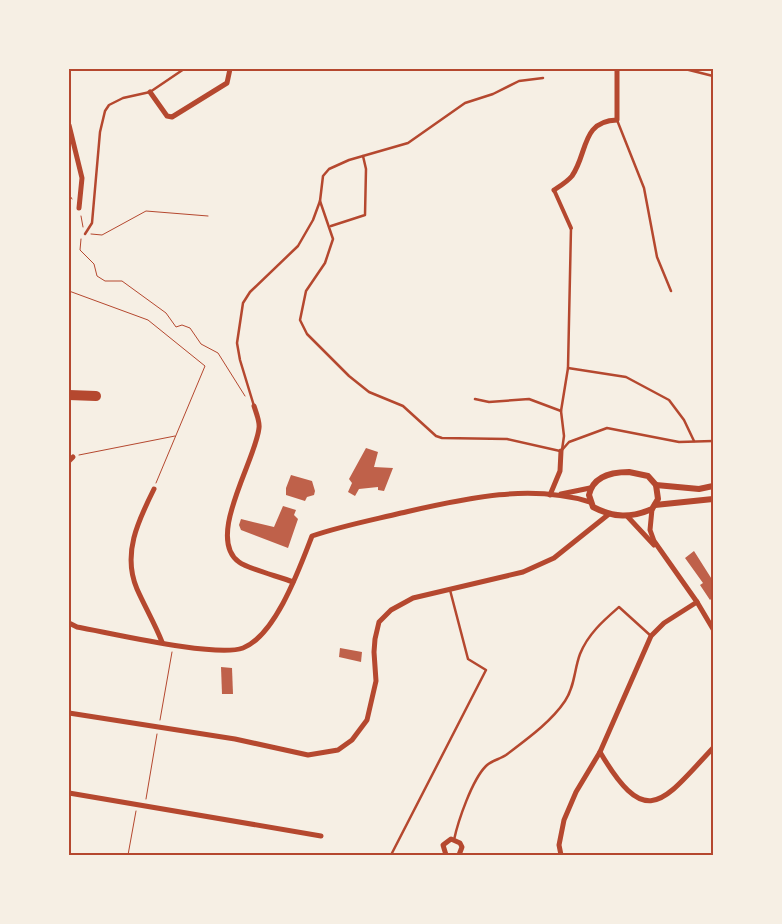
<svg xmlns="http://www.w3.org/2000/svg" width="782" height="924" font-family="Montserrat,sans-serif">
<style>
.building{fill:#bf614a}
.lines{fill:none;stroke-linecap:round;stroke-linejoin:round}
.path{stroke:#b5482f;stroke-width:1}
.service{stroke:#b5482f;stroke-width:2.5}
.pedestrian{stroke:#b5482f;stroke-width:4}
.minor{stroke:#b5482f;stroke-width:5}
.tertiary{stroke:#b5482f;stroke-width:6}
.motorway{stroke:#b5482f;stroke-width:10}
.neatline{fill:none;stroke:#b5482f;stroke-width:2}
</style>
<rect width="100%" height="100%" fill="#f6efe4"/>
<g class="building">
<path d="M366,448l12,4 -4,15 19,1 -9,23 -6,-1v-3l-19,2 -4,7 -7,-4 4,-9 -3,-4z"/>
<path d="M291,475l21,6 3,10 -1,4 -7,2 -2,4 -19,-6v-7z"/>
<path d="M283,506l13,4 -2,5 4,4 -10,29 -47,-18 -2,-5 2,-6 33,8z"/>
<path d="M694,551l19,30v16l-3,3 -10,-15 3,-2 -18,-25z"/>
<path d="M340,648l22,4 -1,10 -22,-5z"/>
<path d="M221,667l11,1 1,26h-11z"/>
</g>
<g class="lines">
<g class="path">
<path d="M69,194l3,5"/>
<path d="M81,216l2,11"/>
<path d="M91,234l11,1 44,-24 62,5"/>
<path d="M81,239l-1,11 14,14 3,12 8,5h17l44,32 10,14 6,-2 8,3 11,16 17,9 27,43"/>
<path d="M69,291l79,29 57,46 -49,117"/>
<path d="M79,455l96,-19"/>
<path d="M160,720l12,-68"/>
<path d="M146,799l11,-65"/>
<path d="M128,855l8,-44"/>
</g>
<g class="service">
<path d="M685,69l28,7"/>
<path d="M617,120l27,68 13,69 14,34"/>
<path d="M320,201l13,38 -8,24 -19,28 -6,29 7,14 42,42 20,16 34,14 33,30 6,2 65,1 53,12"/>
<path d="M331,226l34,-11 1,-46 -3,-13"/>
<path d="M85,234l7,-11 8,-91 5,-21 4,-6 14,-7 27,-6 34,-23"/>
<path d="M568,368l58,9 43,23 15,20 10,21"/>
<path d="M475,399l14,3 40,-3 32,12"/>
<path d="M254,406l-14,-46 -3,-17 6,-40 7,-11 48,-46 15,-26 7,-19 3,-25 6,-7 20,-9 59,-17 57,-40 28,-9 26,-13 24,-3"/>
<path d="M562,450l2,-14 -3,-25 7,-43 3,-140"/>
<path d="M562,450l7,-8 38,-14 72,14 34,-1"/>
<path d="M454,840c4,-19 18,-60 32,-74 5,-5 14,-7 20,-11 21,-16 45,-33 59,-54 10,-15 9,-31 15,-47 8,-20 23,-33 39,-47l32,29"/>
<path d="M391,855l95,-185 -18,-11 -18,-69"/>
</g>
<path class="pedestrian" d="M554,190l17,38"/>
<g class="minor">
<path d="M150,92l17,24 5,1 55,-34 3,-14"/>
<path d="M69,125l13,53 -3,30"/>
<path d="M554,190c6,-4 13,-8 18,-14 16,-23 9,-55 45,-56v-51"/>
<path d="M254,406c2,6 6,16 5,22 -3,32 -54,110 -20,134 9,7 42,15 54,20"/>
<path d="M69,461l4,-4"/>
<path d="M154,489c-16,32 -32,65 -17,100 8,18 18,35 25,53"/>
<path d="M561,494l29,-6"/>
<path d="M550,495l10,-24 1,-20"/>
<path d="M652,509l-2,21 4,11 43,61 16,27"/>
<path d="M627,516l27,29"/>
<path d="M69,623l8,4c34,6 139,31 166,21 33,-13 57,-81 69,-112 29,-10 60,-16 89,-23 62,-14 127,-30 189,-11"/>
<path d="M69,713l166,26 73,16 30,-5 14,-10 15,-20 9,-39 -2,-29 1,-13 4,-17 12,-12 22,-12 110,-26 31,-14 55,-44"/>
<path d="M600,752c47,80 63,49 113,-4"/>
<path d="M69,793l252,43"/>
<path d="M446,855l-3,-10 8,-6 9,4 2,4 -3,8"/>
<path d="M561,855l-2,-10 5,-25 12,-28 24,-40 51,-116 13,-13 33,-21"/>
</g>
<g class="tertiary">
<path d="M629,472l19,4 8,9 2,14 -6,10c-21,9 -38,9 -59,-2l-4,-12c4,-19 23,-23 40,-23z"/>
<path d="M656,485l43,4 14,-3"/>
<path d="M655,505l58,-6"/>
</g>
<path class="motorway" d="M69,395l27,1"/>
</g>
<rect width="782" height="924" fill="none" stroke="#f6efe4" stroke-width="140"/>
<rect x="70" y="70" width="642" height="784" class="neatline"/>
</svg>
